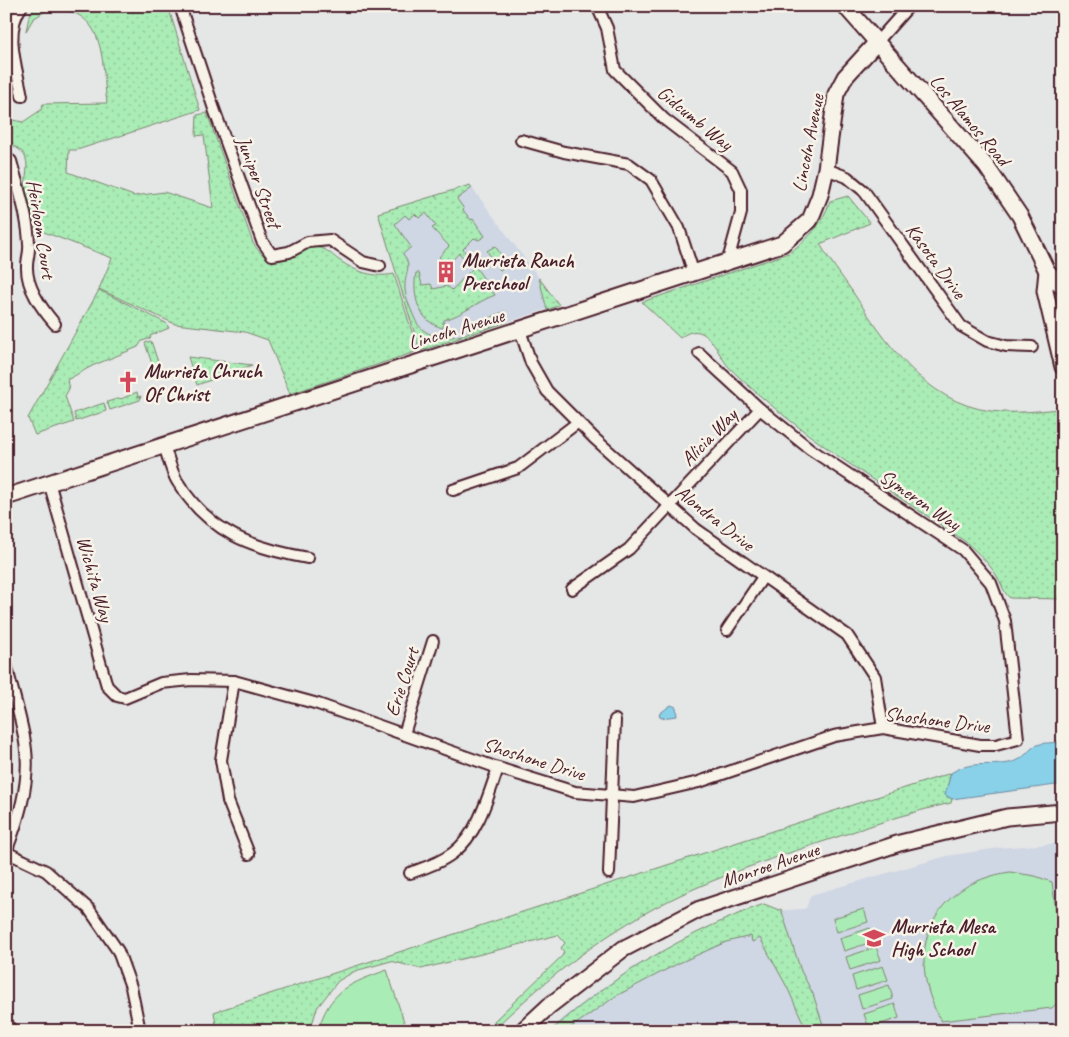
<svg xmlns="http://www.w3.org/2000/svg" width="1069" height="1037" font-family="Caveat,sans-serif">
<style>
.built{fill:#cfd6e4}
.grass{fill:url(#grass-dots);stroke:#7a8670}
.garden{fill:#aaecb5;stroke:#7a8670}
.water{fill:#88d1e9;stroke:#6f8a9d}
.lines{fill:none;stroke-linecap:round;stroke-linejoin:round}
.street-casing{stroke:#4a1f2b;stroke-width:14}
.secondary-casing{stroke:#4a1f2b;stroke-width:19}
.street{stroke:#f7f3e8;stroke-width:10}
.secondary{stroke:#f7f3e8;stroke-width:15}
.labels{text-anchor:middle;dominant-baseline:central;stroke-width:5;stroke-linejoin:round;paint-order:stroke}
.street-label{font-size:20px;fill:#4a1f2b;stroke:#f7f3e8}
.poi-label{font-size:20px;font-weight:bold;fill:#4a1f2b;stroke:#f7f3e8;text-anchor:start}
</style>
<defs>
<pattern id="grass-dots" width="8" height="8" patternUnits="userSpaceOnUse" patternTransform="scale(1.25)"><rect width="8" height="8" fill="#aaecb5"/><path d="M2 2h.1M6 6h.1" fill="none" stroke="#94ca9c" stroke-width="1.8" stroke-linecap="round"/></pattern>
</defs>
<rect width="100%" height="100%" fill="#e5e6e6"/>
<filter id="ink" filterUnits="userSpaceOnUse"><feTurbulence type="fractalNoise" baseFrequency=".02" numOctaves="2"/><feDisplacementMap in="SourceGraphic" scale="10" xChannelSelector="R" yChannelSelector="G"/><feConvolveMatrix kernelMatrix="1 2 1 2 8 2 1 2 1" color-interpolation-filters="sRGB"/></filter>
<g filter="url(#ink)">
<g class="built">
<path d="M470,185l89,120 -139,46 -42,-138z"/>
<path d="M1063,843v188h-516l44,-35 41,-28 43,-24 68,-31 60,-4 3,-1 5,-13 136,-39 52,-8z"/>
</g>
<g class="grass">
<path d="M35,6h133l32,104 -123,40h-8l-1,22 66,24 30,-4 49,16 -9,-73 -8,1 1,-21 10,-2 46,130c27,41 38,-2 67,5 7,1 13,8 19,12 17,12 35,18 55,14l24,77 -128,43 -22,-54 -23,-8 -70,-8 -76,-35 13,-31 -76,-29c-3,-11 -8,-22 -10,-34 -4,-22 13,-41 -20,-52v-28l7,5 10,2 18,-12 2,-6 64,-1c-6,-45 0,-93 -57,-95l-17,11 -7,12 3,-14z"/>
<path d="M470,185l2,3 -15,11 7,10 -1,1 8,10 2,-1 12,17 -6,4 -5,-2 -11,11 32,46c-19,7 -30,19 -51,25l-1,8c-25,-6 -31,-33 -27,-55h3l3,12 9,-1 2,5 14,-3 5,4 21,-22 -14,-15 -11,12 -9,-8 10,-11 -17,-18 4,-2 -10,-13 -7,5 -4,-4 -6,5 -4,-4 -10,9 16,23 -8,7c9,12 3,17 2,30 -1,11 5,23 9,33 10,26 43,24 63,11 11,-7 13,-12 27,-16l3,10 -87,29 -42,-138z"/>
<path d="M848,196l22,27 -50,21c9,16 21,31 32,47 34,51 72,111 139,120 23,3 46,0 68,-2l4,59v131l-53,-1c-6,-4 -8,-14 -12,-20 -8,-14 -20,-25 -32,-36 -70,-48 -144,-92 -208,-148 -10,-9 -22,-19 -31,-29 -12,-16 -22,-47 -47,-27l-38,-36 147,-49c20,-15 33,-28 41,-52z"/>
<path d="M495,246l13,19 -8,5 -13,-19z"/>
<path d="M539,278l20,27 -12,5z"/>
<path d="M99,290l67,33 3,5 -19,8 1,2 -9,3 -4,6 -46,19 -25,14 2,9 -4,7 9,26 -39,13 -7,-17z"/>
<path d="M151,341l8,24 -6,2 -8,-24z"/>
<path d="M188,357l64,8 -55,20z"/>
<path d="M137,392l1,5 3,-1 -1,4 -30,10 -3,-8 13,-4 1,1z"/>
<path d="M104,403l2,8 -30,10 -2,-8z"/>
<path d="M951,773l-6,22 7,4 -1,4c-42,9 -83,24 -123,37 -45,15 -89,29 -132,48 -75,32 -140,82 -199,138l-3,-5 68,-65 2,-4 -3,-4 4,-5 -7,-8 -137,34 -30,-8 -36,10 -17,10 -21,27 -7,23h-93l-3,-19z"/>
<path d="M764,904l15,6 2,-1 20,62 12,23 12,37h-18l-20,-44 -27,-49 -8,4 -1,-6 -25,6 -49,22 -61,32 -50,35h-15c61,-55 136,-99 213,-127z"/>
</g>
<g class="garden">
<path d="M1010,872l25,4 17,6 11,80v35l-11,11 -111,13c-38,-69 -11,-137 69,-149z"/>
<path d="M864,909l4,13 -31,10 -4,-14z"/>
<path d="M870,928l5,13 -31,10 -4,-13z"/>
<path d="M876,947l5,13 -31,10 -4,-13z"/>
<path d="M883,966l5,14 -32,10 -4,-14z"/>
<path d="M387,970l20,61h-89c11,-41 33,-48 69,-61z"/>
<path d="M889,985l4,14 -31,10 -4,-14z"/>
<path d="M895,1004l4,14 -30,10 -5,-14z"/>
</g>
<g class="water">
<path d="M671,705l5,2 1,9 -16,2 -2,-4z"/>
<path d="M1063,742v42l-111,15 -7,-4 6,-22c22,-14 40,-5 62,-11 11,-3 14,-11 22,-16 7,-4 20,-3 28,-4z"/>
</g>
<g class="lines">
<g class="street-casing">
<g id="street">
<path d="M22,6c-19,25 -5,62 0,90"/>
<path d="M180,6l34,103 48,132 10,14 17,-3 19,-10 22,-2 33,22 17,4"/>
<path d="M597,6l10,22 8,42 49,49 68,52 9,19v23l-14,51"/>
<path d="M877,42l32,-36"/>
<path d="M521,140l43,12 65,12 22,16 28,48 15,46"/>
<path d="M6,158l5,3c7,26 17,55 18,83 1,7 -2,15 -2,22 -1,22 15,43 28,58"/>
<path d="M826,169l21,8 17,14 97,135 26,15 19,5 26,1"/>
<path d="M520,330l11,33 16,28 48,48 101,90 151,106 28,42 8,51"/>
<path d="M164,445c4,12 7,26 13,36 32,52 75,67 131,77"/>
<path d="M49,482l58,204 10,10 8,2 36,-15 30,-3 43,1 84,23 180,64 77,24 59,5 65,-15 135,-46 49,-8 97,17h16l22,-6 -13,-118 -14,-38 -28,-33 -153,-101 -50,-40 -61,-56"/>
<path d="M453,490l65,-22 59,-45"/>
<path d="M572,589l57,-40 131,-140"/>
<path d="M727,630l36,-53"/>
<path d="M6,663c6,29 17,58 20,87 4,34 -8,71 -20,102"/>
<path d="M234,681l-13,79 7,41 21,53"/>
<path d="M404,734l29,-93"/>
<path d="M6,852l40,19 43,38 29,42 13,36 9,44"/>
<path d="M410,873c14,-5 30,-10 43,-20 25,-19 35,-56 45,-85"/>
<path d="M609,873l6,-153"/>
<path d="M6,1023l6,8"/>
</g>
</g>
<g class="secondary-casing">
<g id="secondary">
<path d="M845,6l141,160 34,50 27,55 16,16"/>
<path d="M1047,271l-2,20 18,76"/>
<path d="M6,497l776,-253 28,-24 10,-25 6,-26 10,-75 9,-17 32,-35"/>
<path d="M522,1031l27,-25 74,-57 77,-40 200,-66 107,-26 56,-5"/>
</g>
</g>
<use href="#street" class="street"/>
<use href="#secondary" class="secondary"/>
</g>
</g>
<defs>
<g id="building-bare" transform="scale(1.725)"><path d="M-4-6H4V6H1V3H-1V6H-4ZM-2.5-4.3h1.7v1.8h-1.7ZM.8-4.3h1.7v1.8H.8ZM-2.5-1h1.7V.8h-1.7ZM.8-1h1.7V.8H.8Z" fill="#d1495b" stroke="#f7f3e8" stroke-width="2.5" paint-order="stroke"/></g>
<g id="church-bare" transform="scale(1.725)"><path d="M-1.2-6h2.4v3.5h3.3v2.4h-3.3V6h-2.4V-.1h-3.3v-2.4h3.3Z" fill="#d1495b" stroke="#f7f3e8" stroke-width="2.5" paint-order="stroke"/></g>
<g id="school-bare" transform="scale(1.725)"><path d="M0-5L7-2L0 1L-7-2ZM-4 1L0 2.5L4 1V4Q0 6-4 4Z" fill="#d1495b" stroke="#f7f3e8" stroke-width="2.5" paint-order="stroke"/></g>
</defs>
<g fill-rule="evenodd">
<use href="#building-bare" x="446" y="272"/>
<use href="#church-bare" x="128" y="382"/>
<use href="#school-bare" x="874" y="938"/>
</g>
<g class="labels">
<g class="street-label">
<text transform="translate(695 118) rotate(39)">Gidcumb Way</text>
<text transform="translate(970 120) rotate(50)">Los Alamos Road</text>
<text transform="translate(808 143) rotate(-79)">Lincoln Avenue</text>
<text transform="translate(259 182) rotate(70)">Juniper Street</text>
<text transform="translate(41 229) rotate(81)">Heirloom Court</text>
<text transform="translate(936 261) rotate(54)">Kasota Drive</text>
<text transform="translate(456 329) rotate(-17)">Lincoln Avenue</text>
<text transform="translate(709 437) rotate(-46)">Alicia Way</text>
<text transform="translate(920 500) rotate(34)">Symeron Way</text>
<text transform="translate(715 518) rotate(38)">Alondra Drive</text>
<text transform="translate(95 579) rotate(74)">Wichita Way</text>
<text transform="translate(402 682) rotate(-72)">Erie Court</text>
<text transform="translate(937 720) rotate(7)">Shoshone Drive</text>
<text transform="translate(534 759) rotate(17)">Shoshone Drive</text>
<text transform="translate(770 865) rotate(-19)">Monroe Avenue</text>
</g>
<g class="poi-label">
<text x="462" y="260">Murrieta Ranch<tspan x="462" dy="23">Preschool</tspan></text>
<text x="144" y="371">Murrieta Chruch<tspan x="144" dy="23">Of Christ</tspan></text>
<text x="891" y="926">Murrieta Mesa<tspan x="891" dy="23">High School</tspan></text>
</g>
</g>
<rect width="1069" height="1037" fill="none" stroke="#f7f3e8" stroke-width="25"/>
<rect x="12" y="12" width="1044" height="1012" fill="none" stroke="#4a1f2b" stroke-width="2" filter="url(#ink)"/>
</svg>
